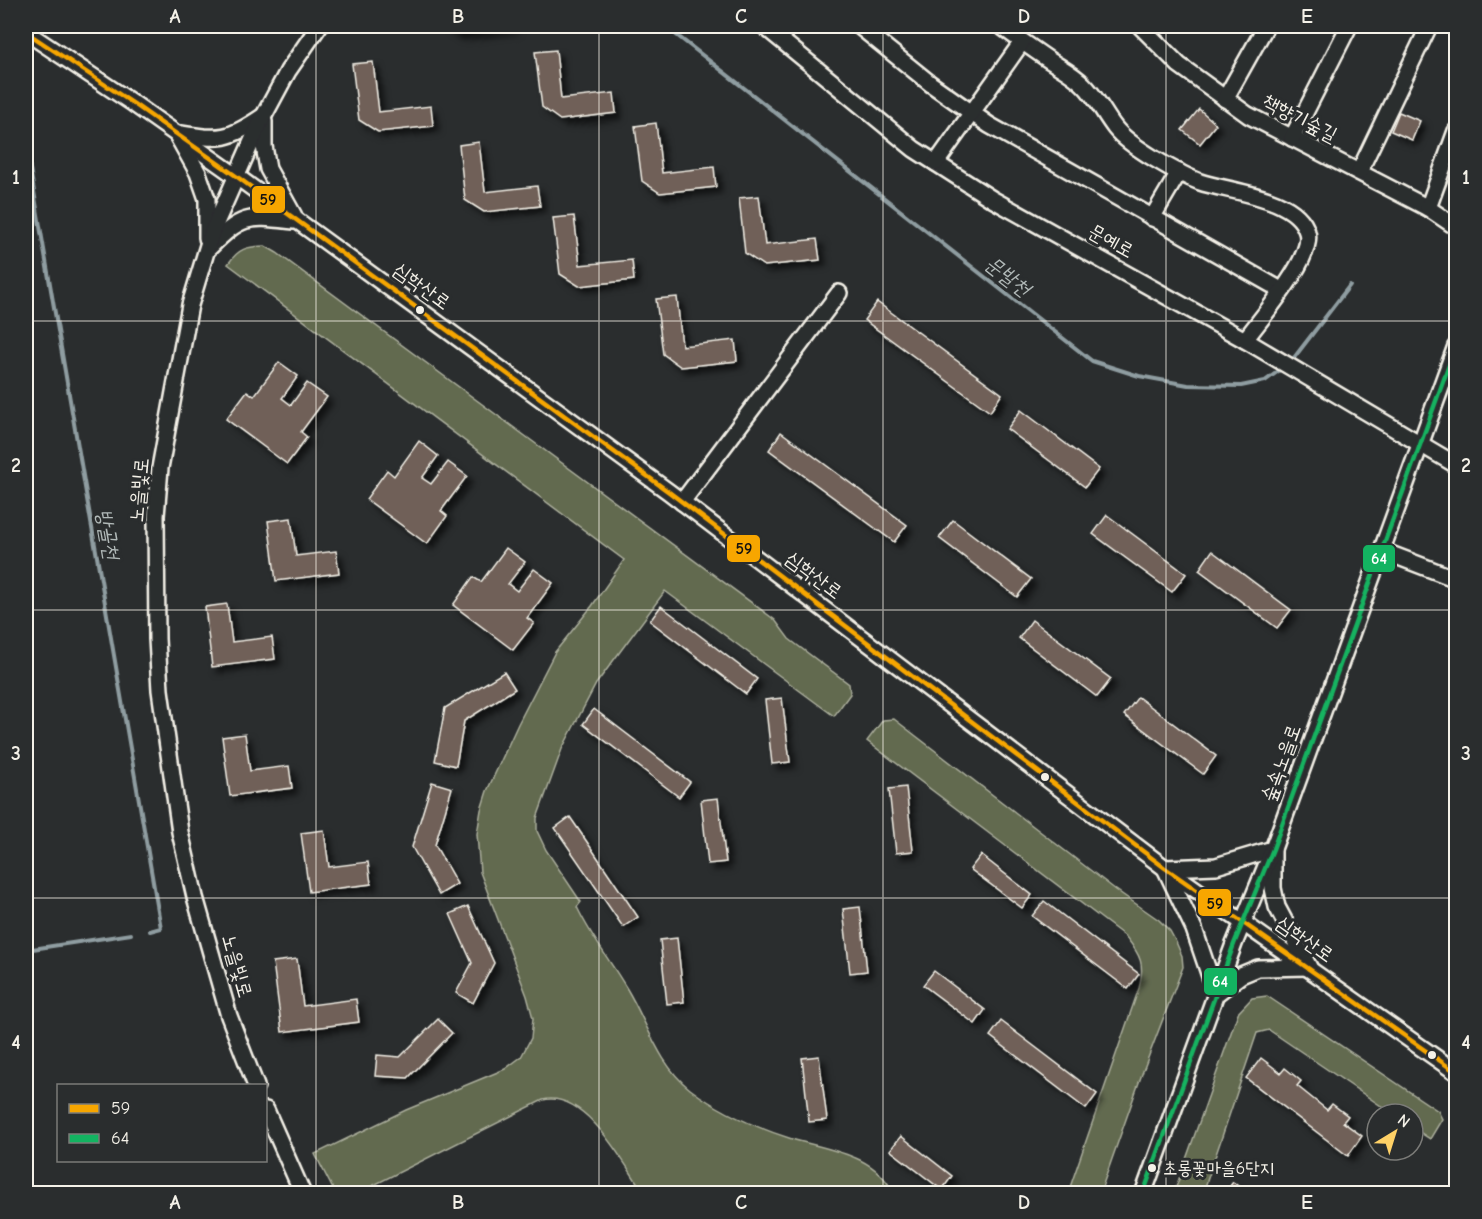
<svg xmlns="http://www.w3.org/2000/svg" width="1482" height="1219" font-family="'Comic Neue','Poor Story',sans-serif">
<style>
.green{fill:#626a50;stroke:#abae9c;stroke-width:1.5}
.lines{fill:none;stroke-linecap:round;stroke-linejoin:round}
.stream{stroke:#8f9da1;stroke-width:4}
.building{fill:#706058;stroke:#f4f1e8;stroke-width:1.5;filter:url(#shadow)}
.minor-casing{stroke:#f4f1e8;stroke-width:20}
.minor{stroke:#2a2d2e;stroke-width:15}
.bus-1-casing{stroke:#2a2d2e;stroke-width:9}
.bus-2-casing{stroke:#2a2d2e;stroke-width:9}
.bus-1{stroke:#f7a600;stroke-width:4.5}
.bus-2{stroke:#13b361;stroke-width:4.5}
.grid{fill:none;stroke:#f4f1e8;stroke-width:1.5;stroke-opacity:0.55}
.bus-dot{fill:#f4f1e8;stroke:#2a2d2e;stroke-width:2}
.labels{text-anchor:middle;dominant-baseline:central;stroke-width:6;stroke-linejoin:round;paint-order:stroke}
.bus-label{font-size:18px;fill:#f4f1e8;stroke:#2a2d2e;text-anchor:start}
.street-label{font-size:20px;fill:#f4f1e8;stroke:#2a2d2e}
.water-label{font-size:21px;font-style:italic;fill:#b1b9b8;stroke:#2a2d2e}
.line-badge{stroke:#2a2d2e;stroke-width:2}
.badge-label{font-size:16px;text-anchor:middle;font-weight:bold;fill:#fff}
.pale-badge-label{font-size:16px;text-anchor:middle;font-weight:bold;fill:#111}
.neatline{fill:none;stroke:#f4f1e8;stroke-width:2}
.grid-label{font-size:20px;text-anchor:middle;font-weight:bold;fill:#f4f1e8}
</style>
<defs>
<filter id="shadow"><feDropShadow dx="5.5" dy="5.5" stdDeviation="3" flood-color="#0009"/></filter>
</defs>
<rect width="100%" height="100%" fill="#2a2d2e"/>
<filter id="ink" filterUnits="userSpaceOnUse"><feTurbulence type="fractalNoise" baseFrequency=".0167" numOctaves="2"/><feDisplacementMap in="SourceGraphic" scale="12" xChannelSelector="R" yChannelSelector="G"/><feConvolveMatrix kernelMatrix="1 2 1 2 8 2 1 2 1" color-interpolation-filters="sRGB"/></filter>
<g filter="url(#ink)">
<g class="green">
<path d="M265,246l12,7 498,367 14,19 60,45 1,10 -16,22 -169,-125 -69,93 -34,65 -25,69v13l9,19 35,52 -4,5c14,30 33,53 50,82 20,33 31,75 63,100 29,22 67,39 102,50 36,11 84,15 101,54h-249c-20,-29 -58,-103 -101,-93l-185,93h-23l-20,-39 91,-44 99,-41 16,-12 10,-19 2,-20 -6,-22 -47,-124 -3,-38 4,-24 6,-19 31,-67 37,-72 37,-46 32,-46 -396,-296c11,-16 18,-17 37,-18z"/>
<path d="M894,719l222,171 43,30 11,11 6,11 6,14 1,11 -40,104 -43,122h-32l71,-205c6,-24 2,-32 -13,-51l-259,-196 16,-21z"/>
<path d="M1267,996l171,115 4,8 -12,20 -17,-11v-14h-20l-124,-84 -12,3 -54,160h-29l64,-180 14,-15z"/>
</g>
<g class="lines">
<g class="stream">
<path d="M665,26l427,335 47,15 49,9 53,1 24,-5 19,-14"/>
<path d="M26,145l135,783 -11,3"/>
<path d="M1290,363l60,-78"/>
<path d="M26,950l105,-16"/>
</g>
</g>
<g class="building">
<path d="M445,26h68v1l-56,7z"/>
<path d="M556,50l5,49 53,-6 2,20 -56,7 -18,-13 -7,-55z"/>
<path d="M373,62l6,50 52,-6 2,20 -55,6 -19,-12 -7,-56z"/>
<path d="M1199,109l17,15 -16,20 -18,-14z"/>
<path d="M1399,112l21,9 -8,19 -21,-9z"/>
<path d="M656,123l6,50 52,-6 2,20 -56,6 -18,-12 -7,-55z"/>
<path d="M479,142l6,50 52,-6 3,20 -56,6 -19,-12 -6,-55z"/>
<path d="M759,196l6,49 52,-6 3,21 -56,6 -19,-13 -6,-55z"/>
<path d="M574,216l6,49 52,-5 2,20 -55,6 -19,-12 -7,-56z"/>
<path d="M677,297l5,49 53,-6 2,21 -56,6 -18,-13 -7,-55z"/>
<path d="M877,302l125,92 -12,18 -126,-92z"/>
<path d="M279,362l19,14 -16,22 9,7 16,-22 20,14 -26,35 6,5 -20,27 -61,-45 21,-28 7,5z"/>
<path d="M1021,410l78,59 -14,18 -78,-58z"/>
<path d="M781,432l126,93 -13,17 -125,-92z"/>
<path d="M419,441l19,15 -16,22 9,6 17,-22 19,14 -26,35 6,5 -20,28 -61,-45 21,-29 7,6z"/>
<path d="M1107,515l79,59 -14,18 -79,-58z"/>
<path d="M291,518l5,38 40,-5 3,22 -63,8 -8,-60z"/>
<path d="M953,520l78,59 -14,18 -78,-59z"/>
<path d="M506,548l19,14 -17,22 9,7 17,-22 19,14 -26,35 7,5 -21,27 -60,-45 20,-28 8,5z"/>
<path d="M1212,551l79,59 -14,18 -78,-58z"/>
<path d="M227,604l5,38 40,-5 3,22 -63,8 -7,-60z"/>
<path d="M661,606l96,73 -11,15 -96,-73z"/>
<path d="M1032,620l79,59 -14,18 -78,-59z"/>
<path d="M504,672l11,17 -51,32 -8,45 -21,-5 10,-53z"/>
<path d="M1138,697l78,59 -13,18 -79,-59z"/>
<path d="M782,698l8,64 -18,2 -7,-64z"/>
<path d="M594,709l96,73 -11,15 -96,-73z"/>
<path d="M245,734l5,37 39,-5 3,22 -62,8 -8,-59z"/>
<path d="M432,782l20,6 -17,57 22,39 -18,11 -27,-48z"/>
<path d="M906,787l7,64 -17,2 -7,-64z"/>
<path d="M718,798l8,64 -18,2 -7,-64z"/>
<path d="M570,817l68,100 -15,10 -68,-99z"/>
<path d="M324,830l5,37 39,-5 3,22 -62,8 -8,-59z"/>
<path d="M981,855l51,40 -10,13 -52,-39z"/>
<path d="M1044,901l95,73 -11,15 -96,-73z"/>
<path d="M468,906l26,57 -21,40 -17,-10 16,-30 -22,-49z"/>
<path d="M860,907l7,64 -17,2 -7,-64z"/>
<path d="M677,938l7,64 -17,2 -7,-64z"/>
<path d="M297,959l6,47 53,-7 3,23 -77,10 -9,-70z"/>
<path d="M934,971l51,39 -10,14 -52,-39z"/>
<path d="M438,1019l14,14 -44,45 -33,-2 2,-21 23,2z"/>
<path d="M1001,1021l96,73 -11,15 -96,-73z"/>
<path d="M819,1056l8,64 -18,2 -7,-64z"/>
<path d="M1261,1058l20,15 4,-5 16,13 -4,5 30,24 5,-6 16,12 -5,6 19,14 -14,20 -102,-78z"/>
<path d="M901,1136l51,40 -10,14 -52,-40z"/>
<path d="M1233,1182l14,11 5,-6 8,7h-36z"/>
<path d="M972,1188l3,6h-16z"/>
</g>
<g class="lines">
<g class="minor-casing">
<g id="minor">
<path d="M764,26l150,123 78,50 253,141 211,125"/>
<path d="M859,26l72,58 58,41 292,165"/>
<path d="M1001,26c16,12 32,23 48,34 12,8 24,14 34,24 13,12 21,30 32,44 15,19 62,45 85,54 29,10 97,14 107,50 8,25 -47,87 -62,108"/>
<path d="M1140,26l39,39 69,50 180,93 28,19"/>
<path d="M26,32l108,72 102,72 433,316 496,376 291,204"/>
<path d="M1225,99l41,-73"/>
<path d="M264,121v25l4,23 26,47"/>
<path d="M181,134c40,6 47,6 81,-17"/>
<path d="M178,137l20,36 9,26v39"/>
<path d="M1292,138l57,-112"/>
<path d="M936,163l86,-121"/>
<path d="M1359,172l70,-146"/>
<path d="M1428,208l28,-77"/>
<path d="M1152,218l27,-46"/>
<path d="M209,248c34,-34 39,-32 85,-27"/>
<path d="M682,502l157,-209"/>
<path d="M1383,551l73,28"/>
<path d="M1273,849v39l4,19 32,60 -51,1 -17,7 -25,19 -22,-65 -29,-61 51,-2z"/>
<path d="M256,1086l-27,-70 -34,-119 -15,-65 -20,-142 -3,-51 -1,-123 4,-48 30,-163 22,-73 48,-109 28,-52 31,-45"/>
<path d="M266,1110l37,84"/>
<path d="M1143,1194l91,-250 39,-95 183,-503"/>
</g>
</g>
<use href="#minor" class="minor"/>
<g class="bus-1-casing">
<path id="bus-1" d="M26,32l108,72 102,72 433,316 496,376 291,204"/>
</g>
<g class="bus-2-casing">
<path id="bus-2" d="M1143,1194l91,-250 39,-95 183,-503"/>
</g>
<use href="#bus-1" class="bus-1"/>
<use href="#bus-2" class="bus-2"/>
</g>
</g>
<path class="grid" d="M316,26v1168M599,26v1168M883,26v1168M1166,26v1168M26,321h1430M26,610h1430M26,898h1430"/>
<g class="bus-dot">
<circle cx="420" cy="310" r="5"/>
<circle cx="1045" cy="777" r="5"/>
<circle cx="1432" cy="1055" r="5"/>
<circle cx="1152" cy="1168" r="5"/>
</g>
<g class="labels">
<g class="bus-label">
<text x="1163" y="1168">초롱꽃마을6단지</text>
</g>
<g class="street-label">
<text transform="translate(1300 118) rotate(27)">책향기숲길</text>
<text transform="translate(1111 241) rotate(29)">문예로</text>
<text transform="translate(422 286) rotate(36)">심학산로</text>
<text transform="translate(139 490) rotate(-85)">노을빛로</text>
<text transform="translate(814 575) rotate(37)">심학산로</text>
<text transform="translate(1281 763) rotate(-70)">숲속노을로</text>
<text transform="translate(1305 939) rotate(35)">심학산로</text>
<text transform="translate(237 966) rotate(74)">노을빛로</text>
</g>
<g class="water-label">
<text transform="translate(1008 276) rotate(38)">문발천</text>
<text transform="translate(108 534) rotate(80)">방골천</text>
</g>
</g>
<g class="line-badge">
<rect x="251" y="185" width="35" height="29" rx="6" fill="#f7a600"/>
<rect x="726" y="534" width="35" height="29" rx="6" fill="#f7a600"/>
<rect x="1362" y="544" width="34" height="29" rx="6" fill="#13b361"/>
<rect x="1197" y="888" width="35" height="29" rx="6" fill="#f7a600"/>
<rect x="1203" y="967" width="35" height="29" rx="6" fill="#13b361"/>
</g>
<g class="badge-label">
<text x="1379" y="564">64</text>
<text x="1220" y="987">64</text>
</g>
<g class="pale-badge-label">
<text x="268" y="205">59</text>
<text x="744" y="554">59</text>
<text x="1215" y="909">59</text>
</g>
<rect width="1482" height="1219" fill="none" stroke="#2a2d2e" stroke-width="66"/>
<rect x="57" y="1084" width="210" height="78" fill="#2a2d2e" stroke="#7b7b78" stroke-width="1.5"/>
<rect x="69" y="1104" width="30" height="9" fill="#f7a600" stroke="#7b7b78" stroke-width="1.5"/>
<text x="111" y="1114" font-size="18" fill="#f4f1e8">59</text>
<rect x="69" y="1134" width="30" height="9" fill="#13b361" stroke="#7b7b78" stroke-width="1.5"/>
<text x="111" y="1144" font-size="18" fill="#f4f1e8">64</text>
<g transform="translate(1395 1132) rotate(38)"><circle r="28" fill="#2a2d2e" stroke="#7b7b78" stroke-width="1.5"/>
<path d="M0-4.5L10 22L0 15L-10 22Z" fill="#ffd166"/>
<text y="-9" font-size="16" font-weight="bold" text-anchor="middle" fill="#f4f1e8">N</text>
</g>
<rect x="33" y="33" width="1416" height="1153" class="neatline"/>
<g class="grid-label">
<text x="175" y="23">A</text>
<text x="458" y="23">B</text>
<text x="741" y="23">C</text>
<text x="1024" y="23">D</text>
<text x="1307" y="23">E</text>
<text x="16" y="184">1</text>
<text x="1466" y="184">1</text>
<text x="16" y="472">2</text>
<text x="1466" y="472">2</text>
<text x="16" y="760">3</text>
<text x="1466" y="760">3</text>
<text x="16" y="1049">4</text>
<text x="1466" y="1049">4</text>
<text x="175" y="1209">A</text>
<text x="458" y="1209">B</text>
<text x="741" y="1209">C</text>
<text x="1024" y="1209">D</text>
<text x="1307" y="1209">E</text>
</g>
</svg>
